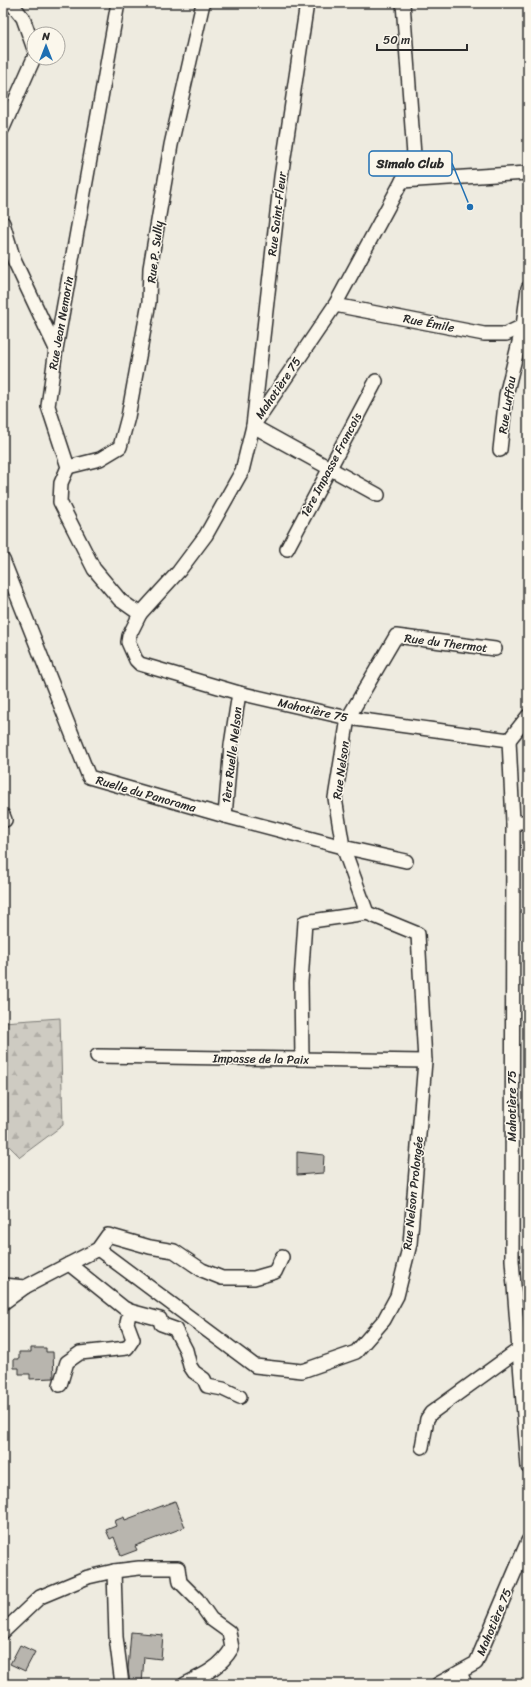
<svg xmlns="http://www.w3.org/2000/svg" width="531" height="1687" font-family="Sriracha,sans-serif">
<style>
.forest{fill:url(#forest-firs);stroke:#7c7b76}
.building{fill:#b8b5ae;stroke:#2b2b2b}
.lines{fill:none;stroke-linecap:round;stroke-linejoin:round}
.street-casing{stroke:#2b2b2b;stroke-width:16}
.street{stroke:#fbf7ec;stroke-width:13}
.labels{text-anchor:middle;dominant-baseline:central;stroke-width:3;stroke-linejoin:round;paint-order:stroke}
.street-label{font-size:12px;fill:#2b2b2b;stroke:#fbf7ec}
.leader{fill:none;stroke:#1f6fb2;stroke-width:1.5}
.callout-dot{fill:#1f6fb2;stroke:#fbf7ec;stroke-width:1.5}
.callout{fill:#fbf7ec;stroke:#1f6fb2;stroke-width:1.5}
.callout-label{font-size:13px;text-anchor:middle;font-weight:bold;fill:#2b2b2b}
</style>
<defs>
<pattern id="forest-firs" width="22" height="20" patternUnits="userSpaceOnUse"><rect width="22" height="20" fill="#cecbc2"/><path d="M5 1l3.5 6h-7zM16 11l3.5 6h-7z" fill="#b1aea7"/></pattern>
</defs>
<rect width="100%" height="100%" fill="#eeebe0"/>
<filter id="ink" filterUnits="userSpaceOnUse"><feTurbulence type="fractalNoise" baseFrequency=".025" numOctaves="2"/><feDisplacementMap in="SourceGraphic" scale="8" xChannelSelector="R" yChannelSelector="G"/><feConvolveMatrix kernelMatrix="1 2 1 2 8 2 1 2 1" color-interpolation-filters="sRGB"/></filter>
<g filter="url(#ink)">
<path class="forest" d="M60,1018l3,107 -43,32 -17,-17v-118z"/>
<g class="building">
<path d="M297,1152l27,3 -1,18 -26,2z"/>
<path d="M31,1348h15v4h7l1,26 -24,1v-5h-11v-6h-5v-9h5v-7h12z"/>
<path d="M175,1501l10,26 -50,19 2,4 -16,6 -7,-19 -4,2 -4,-9 10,-4 -2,-5 10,-4 1,3z"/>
<path d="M131,1632l32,3 -2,24 -17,-2 -2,27h-12l-2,-15z"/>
<path d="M20,1645l15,7 -10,19 -15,-7z"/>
</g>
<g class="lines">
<g class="street-casing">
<g id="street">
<path d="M11,3l12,15 11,31"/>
<path d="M118,3l-62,346 -8,57 20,61 -7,16 -1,19 34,67 26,31 20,14"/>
<path d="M307,3l-26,174 -28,249 125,69"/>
<path d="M403,3l11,152 -12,26 -67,124 -82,121 -11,45 -36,64 -27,36 -39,43 -11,22 -1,6 8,18 4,4 99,29 109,25 161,22 4,82 -1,438 16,207"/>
<path d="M3,128l31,-70"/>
<path d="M402,181l126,-8"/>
<path d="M3,223l11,37 42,89"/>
<path d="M335,305l149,29h22l17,-8"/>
<path d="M500,450l6,-55 17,-69 5,-38"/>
<path d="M68,467l32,-8 20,-12 8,-30 21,-115 1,-34 21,-123 32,-142"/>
<path d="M287,549l89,-168"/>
<path d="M3,560l86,217 136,39 118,31 63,14"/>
<path d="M509,740l19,-24"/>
<path d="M3,815l2,5"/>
<path d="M225,816l6,-71 8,-52"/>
<path d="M513,822h15"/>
<path d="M367,913l-24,-66 -8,-49 13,-80 48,-82 99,13"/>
<path d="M97,1056l328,5"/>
<path d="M98,1249l157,117 47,5 54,-19 28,-32 13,-24 13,-52 15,-183 -7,-127 -51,-21 -62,9 -4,60 1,77"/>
<path d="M69,1264l29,-15 10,-14 42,12 24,4 28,19 20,8h32l21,-6 7,-15"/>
<path d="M3,1285l22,2 44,-23 55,44 6,3"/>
<path d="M3,1303l22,-16"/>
<path d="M60,1385l7,-23 13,-9 47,-5 6,-9 -6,-16 3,-12 30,8 1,5 14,5 11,21 4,16 4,6 10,7 3,7 16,3 17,8"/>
<path d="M422,1447l5,-28 4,-6 87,-63"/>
<path d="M114,1571l2,66 6,47"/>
<path d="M3,1632l37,-35 48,-20 26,-6 25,-3h39l2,14 17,17 14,20 18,13 3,16c-11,19 -28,27 -47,36"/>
<path d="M460,1672l5,12"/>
<path d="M438,1684l38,-21 52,-122"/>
</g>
</g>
<use href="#street" class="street"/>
</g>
</g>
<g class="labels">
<g class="street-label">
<text transform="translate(277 214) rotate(-83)">Rue Saint-Fleur</text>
<text transform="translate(155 252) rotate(-83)">Rue P. Sully</text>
<text transform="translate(61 323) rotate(-80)">Rue Jean Nemorin</text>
<text transform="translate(429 323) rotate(11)">Rue Émile</text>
<text transform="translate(278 388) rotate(-56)">Mahotière 75</text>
<text transform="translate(507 405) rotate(-81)">Rue Luffau</text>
<text transform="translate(331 465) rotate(-62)">1ère Impasse Francois</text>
<text transform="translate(446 643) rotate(7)">Rue du Thermot</text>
<text transform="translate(313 710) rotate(13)">Mahotière 75</text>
<text transform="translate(232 755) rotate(-83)">1ère Ruelle Nelson</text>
<text transform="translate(341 770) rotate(-82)">Rue Nelson</text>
<text transform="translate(146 794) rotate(16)">Ruelle du Panorama</text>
<text transform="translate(261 1059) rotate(1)">Impasse de la Paix</text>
<text transform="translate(512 1106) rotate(-90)">Mahotière 75</text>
<text transform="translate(413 1193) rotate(-84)">Rue Nelson Prolongée</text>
<text transform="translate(494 1622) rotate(-67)">Mahotière 75</text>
</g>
</g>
<path class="leader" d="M470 207L452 163"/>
<circle class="callout-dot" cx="470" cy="207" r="4"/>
<rect class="callout" x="369" y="151" width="83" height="25" rx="4"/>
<g class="callout-label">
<text x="410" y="168">Simalo Club</text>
</g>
<rect width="531" height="1687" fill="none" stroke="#fbf7ec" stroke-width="16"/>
<rect x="8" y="8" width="515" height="1671" fill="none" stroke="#2b2b2b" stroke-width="1.5" filter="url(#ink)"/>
<g transform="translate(46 46)"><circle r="19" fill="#fbf7ec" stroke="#a8a59f"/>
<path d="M0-3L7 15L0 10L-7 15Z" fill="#1f6fb2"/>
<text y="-6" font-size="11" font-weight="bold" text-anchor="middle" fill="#2b2b2b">N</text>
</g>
<path d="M377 44v6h90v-6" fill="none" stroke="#2b2b2b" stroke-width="2"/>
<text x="383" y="44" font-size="12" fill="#2b2b2b" stroke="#fbf7ec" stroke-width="3" paint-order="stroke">50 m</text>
</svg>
